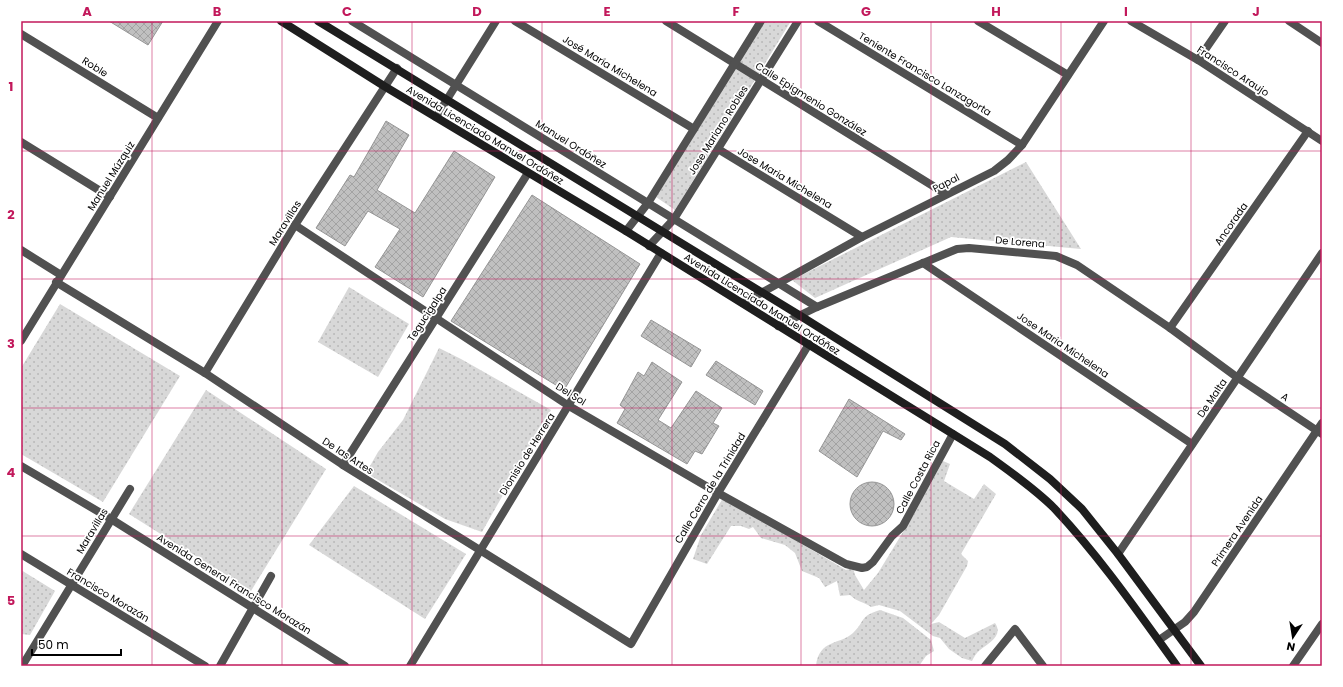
<svg xmlns="http://www.w3.org/2000/svg" width="1343" height="687" font-family="Poppins,sans-serif">
<style>
.grass{fill:url(#grass-dots)}
.building{fill:url(#building-cross-hatch);stroke:#959595}
.lines{fill:none;stroke-linecap:round;stroke-linejoin:round}
.minor{stroke:#515151;stroke-width:8}
.secondary{stroke:#1e1e1e;stroke-width:8}
.grid{fill:none;stroke:#c2185b;stroke-width:1;stroke-opacity:0.55}
.labels{text-anchor:middle;dominant-baseline:central;stroke-width:3.5;stroke-linejoin:round;paint-order:stroke}
.street-label{font-size:10px;fill:#000;stroke:#fff}
.neatline{fill:none;stroke:#c2185b;stroke-width:1.5}
.grid-label{font-size:13px;text-anchor:middle;font-weight:bold;fill:#c2185b}
</style>
<defs>
<pattern id="grass-dots" width="8" height="8" patternUnits="userSpaceOnUse"><rect width="8" height="8" fill="#d8d8d8"/><path d="M2 2h.1M6 6h.1" fill="none" stroke="#b8b8b8" stroke-width="1.8" stroke-linecap="round"/></pattern>
<pattern id="building-cross-hatch" width="8" height="8" patternUnits="userSpaceOnUse"><rect width="8" height="8" fill="#c0c0c0"/><path d="M0 0l8 8M0 8l8-8" fill="none" stroke="#a3a3a3"/></pattern>
</defs>
<rect width="100%" height="100%" fill="#fff"/>
<g class="grass">
<path d="M764,21h27l-116,189 -19,-13z"/>
<path d="M1026,162l55,87 -130,-12 -136,61 -23,-18z"/>
<path d="M349,287l60,37 -31,53 -60,-35z"/>
<path d="M60,304l120,72 -77,126 -82,-48v-86z"/>
<path d="M439,348l22,11 90,51 -69,122 -37,-13 -79,-46 12,-21 25,-32z"/>
<path d="M206,390l120,79 -75,122 -122,-77z"/>
<path d="M943,461l7,3 -6,17 30,18 10,-15 12,10 -35,60 7,7 -1,5 -28,49 -8,9 8,-2 26,16 30,-15c9,13 -7,20 -15,27 -4,3 -6,7 -8,11l-10,-3 -13,-9 -9,-11 -7,-2 -33,-25 -21,-6 -8,2c-7,-5 -14,-5 -21,-12l-10,1 -3,-15 -12,6 -6,-9 -17,-7 -7,-18 -10,-8 -24,-7 -8,-11 -4,2 -8,-3h-10l-24,38 -14,-5 8,-24 22,-37 123,72 7,-2 2,7 9,15 14,-17 36,-59z"/>
<path d="M354,486l112,68 -41,65 -116,-74z"/>
<path d="M21,570l34,21 -25,44 -9,-1z"/>
<path d="M880,610l23,8 28,22 3,11 -8,5 -7,10h-103c3,-27 24,-21 37,-33 13,-12 5,-16 27,-23z"/>
</g>
<g class="building">
<path d="M109,21h54l-15,24z"/>
<path d="M386,121l23,14 -32,55 38,23 39,-62 41,26 -72,120 -48,-30 25,-38 -32,-18 -23,35 -29,-18 34,-53 4,2z"/>
<path d="M532,195l108,69 -76,126 -113,-69z"/>
<path d="M651,320l50,30 -10,17 -50,-31z"/>
<path d="M716,361l47,30 -8,14 -49,-30z"/>
<path d="M652,362l30,20 -24,38 13,8 25,-37 26,17 -9,15 6,3 -17,28 -7,-3 -8,13 -70,-41 8,-14 -5,-4 18,-33 6,4z"/>
<path d="M849,399l56,35 -4,6 -18,-9 -26,46 -38,-26z"/>
<circle cx="872" cy="504" r="22"/>
</g>
<g class="lines">
<g class="minor">
<path d="M352,21l465,286"/>
<path d="M515,21l179,108"/>
<path d="M666,21l280,173"/>
<path d="M818,21l204,124"/>
<path d="M978,21l90,54"/>
<path d="M1131,21l67,39 124,81"/>
<path d="M1289,21l33,22"/>
<path d="M21,34l137,84"/>
<path d="M1198,60l27,-39"/>
<path d="M436,117l60,-96"/>
<path d="M21,142l89,55"/>
<path d="M718,149l144,88"/>
<path d="M295,225l274,181 149,87 128,71 16,4 5,-1 6,-5 19,-26 11,-10 50,-92"/>
<path d="M626,231l22,-28 113,-182"/>
<path d="M649,246l25,-27 124,-198"/>
<path d="M21,250l40,25"/>
<path d="M923,263l269,181"/>
<path d="M56,282l149,91 138,92 288,179 87,-151 91,-149"/>
<path d="M743,303l119,-66 132,-66 14,-11 14,-15 82,-124"/>
<path d="M778,326l39,-19 140,-58 12,-1 87,8 21,9 93,63 68,50 84,56"/>
<path d="M1170,328l138,-197"/>
<path d="M21,341l197,-320"/>
<path d="M205,373l90,-148 102,-157"/>
<path d="M343,465l185,-292"/>
<path d="M21,466l90,53 234,147"/>
<path d="M21,554l184,112"/>
<path d="M1118,554l204,-301"/>
<path d="M1159,640l26,-18 9,-10 128,-189"/>
<path d="M22,666l108,-177"/>
<path d="M220,666l51,-90"/>
<path d="M410,666l251,-413"/>
<path d="M985,666l30,-37 28,37"/>
<path d="M1293,666l29,-42"/>
</g>
<g class="secondary">
<path d="M281,21l103,65 242,145 364,226c22,16 45,32 64,51 46,49 84,104 123,158"/>
<path d="M318,21l481,294 206,129 45,35 32,30 36,45 83,112"/>
</g>
</g>
<path class="grid" d="M152,21v645M282,21v645M412,21v645M542,21v645M672,21v645M801,21v645M931,21v645M1061,21v645M1191,21v645M21,151h1301M21,279h1301M21,408h1301M21,536h1301"/>
<g class="labels">
<g class="street-label">
<text transform="translate(610 66) rotate(31)">José María Michelena</text>
<text transform="translate(95 67) rotate(32)">Roble</text>
<text transform="translate(1233 71) rotate(33)">Francisco Araujo</text>
<text transform="translate(925 74) rotate(31)">Teniente Francisco Lanzagorta</text>
<text transform="translate(811 99) rotate(32)">Calle Epigmenio González</text>
<text transform="translate(718 130) rotate(-58)">Jose Mariano Robles</text>
<text transform="translate(485 135) rotate(31)">Avenida Licenciado Manuel Ordóñez</text>
<text transform="translate(571 144) rotate(32)">Manuel Ordóñez</text>
<text transform="translate(111 176) rotate(-58)">Manuel Múzquiz</text>
<text transform="translate(785 178) rotate(31)">Jose Maria Michelena</text>
<text transform="translate(946 183) rotate(-27)">Papal</text>
<text transform="translate(285 223) rotate(-58)">Maravillas</text>
<text transform="translate(1231 224) rotate(-55)">Ancorada</text>
<text transform="translate(1020 242) rotate(5)">De Lorena</text>
<text transform="translate(762 304) rotate(32)">Avenida Licenciado Manuel Ordóñez</text>
<text transform="translate(427 314) rotate(-57)">Tegucigalpa</text>
<text transform="translate(1063 345) rotate(34)">Jose Maria Michelena</text>
<text transform="translate(571 394) rotate(32)">Del Sol</text>
<text transform="translate(1285 397) rotate(34)">A</text>
<text transform="translate(1212 398) rotate(-56)">De Malta</text>
<text transform="translate(527 454) rotate(-58)">Dionisio de Herrera</text>
<text transform="translate(348 456) rotate(33)">De las Artes</text>
<text transform="translate(918 477) rotate(-62)">Calle Costa Rica</text>
<text transform="translate(710 488) rotate(-59)">Calle Cerro de la Trinidad</text>
<text transform="translate(92 531) rotate(-59)">Maravillas</text>
<text transform="translate(1237 531) rotate(-56)">Primera Avenida</text>
<text transform="translate(234 584) rotate(32)">Avenida General Francisco Morazán</text>
<text transform="translate(108 595) rotate(31)">Francisco Morazán</text>
</g>
</g>
<rect width="1343" height="687" fill="none" stroke="#ffffff" stroke-width="44"/>
<g transform="translate(1293 637) rotate(192)" stroke="#ffffff" stroke-width="3" paint-order="stroke">
<path d="M0-3L7 15L0 10L-7 15Z" fill="#000000"/>
<text y="-6" font-size="11" font-weight="bold" text-anchor="middle" fill="#000000">N</text>
</g>
<path d="M32 649v6h89v-6" fill="none" stroke="#000000" stroke-width="2"/>
<text x="38" y="649" font-size="12" fill="#000000" stroke="#ffffff" stroke-width="3" paint-order="stroke">50 m</text>
<rect x="22" y="22" width="1299" height="643" class="neatline"/>
<g class="grid-label">
<text x="87" y="16">A</text>
<text x="217" y="16">B</text>
<text x="347" y="16">C</text>
<text x="477" y="16">D</text>
<text x="607" y="16">E</text>
<text x="736" y="16">F</text>
<text x="866" y="16">G</text>
<text x="996" y="16">H</text>
<text x="1126" y="16">I</text>
<text x="1256" y="16">J</text>
<text x="11" y="91">1</text>
<text x="11" y="219">2</text>
<text x="11" y="348">3</text>
<text x="11" y="477">4</text>
<text x="11" y="605">5</text>
</g>
</svg>
